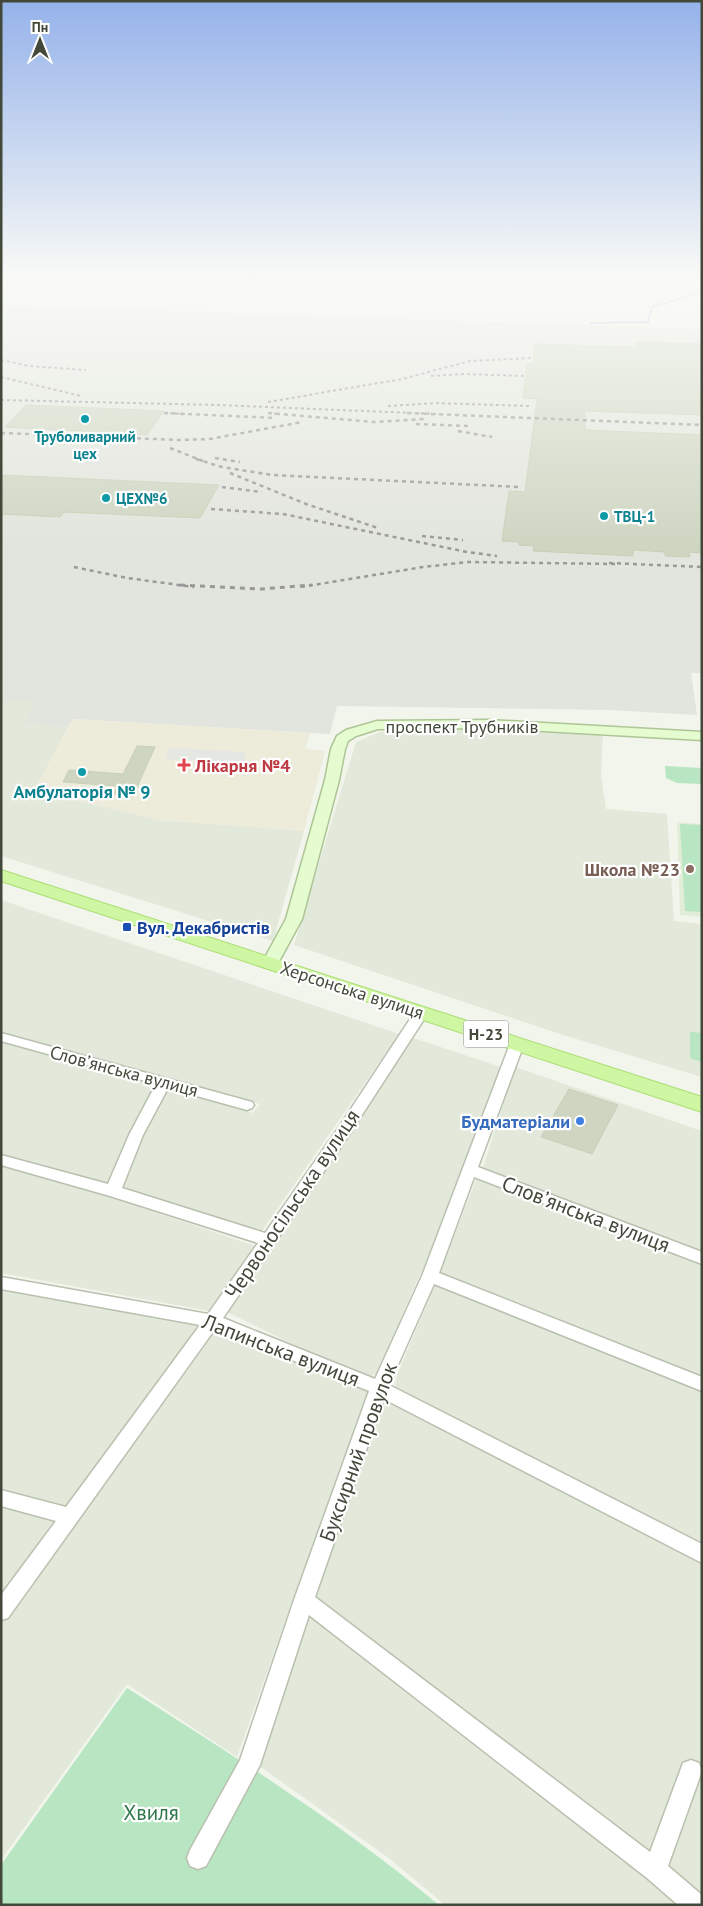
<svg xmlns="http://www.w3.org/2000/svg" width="703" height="1906" font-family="'PT Sans',sans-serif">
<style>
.residential{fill:#e2e8da}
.industrial{fill:#e2e5dd}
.education{fill:#e2edd7}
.medical{fill:#edebda}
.green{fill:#b8e5c2}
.parking{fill:#e5e7e3}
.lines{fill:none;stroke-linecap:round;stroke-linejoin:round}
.stream{stroke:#b8aeec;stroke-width:2}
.building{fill:#ced6c2;stroke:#c6d0b6}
.street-casing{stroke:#b9c0af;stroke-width:3}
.secondary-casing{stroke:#aec596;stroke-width:3}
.primary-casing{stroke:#acdc73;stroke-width:2}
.street{fill:#fff;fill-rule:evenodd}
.secondary{fill:#e5fbd0;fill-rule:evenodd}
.primary{fill:#cff7a3;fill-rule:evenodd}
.rail-far2{stroke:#999;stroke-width:2;stroke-dasharray:3 3;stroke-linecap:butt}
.rail-far1{stroke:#999;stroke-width:2.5;stroke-dasharray:4 4;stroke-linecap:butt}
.rail{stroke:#999;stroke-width:3;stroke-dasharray:5 5;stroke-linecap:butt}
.culture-dot{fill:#0f9aa8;stroke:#fff;stroke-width:2}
.health-dot{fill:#e0444e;stroke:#fff;stroke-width:2}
.education-dot{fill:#8d6e63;stroke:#fff;stroke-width:2}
.transit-dot{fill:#1a4fb4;stroke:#fff;stroke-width:2}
.shop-dot{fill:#3f7fe0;stroke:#fff;stroke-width:2}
.labels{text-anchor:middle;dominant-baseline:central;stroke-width:4.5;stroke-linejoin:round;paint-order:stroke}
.far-culture-label{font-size:15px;font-weight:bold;fill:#0d838f;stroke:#fff;text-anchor:start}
.shield{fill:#fff;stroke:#7b8075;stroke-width:1}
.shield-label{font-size:16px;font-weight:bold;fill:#43493a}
.street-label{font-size:18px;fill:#43493a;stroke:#fff}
.health-label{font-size:18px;font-weight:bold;fill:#be3a42;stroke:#fff;text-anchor:start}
.culture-label{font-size:18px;font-weight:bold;fill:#0d838f;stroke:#fff}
.education-label{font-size:18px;font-weight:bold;fill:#785e54;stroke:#fff;text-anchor:end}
.transit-label{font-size:18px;font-weight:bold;fill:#164399;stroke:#fff;text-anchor:start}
.shop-label{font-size:18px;font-weight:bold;fill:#366cbe;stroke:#fff;text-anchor:end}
.near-street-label{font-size:21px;fill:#43493a;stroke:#fff}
.near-park-label{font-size:21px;fill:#30774b;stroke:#fff}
</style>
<rect width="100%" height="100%" fill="#f1f5ec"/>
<g class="residential">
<path d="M1,702h35l-10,23 42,2 -31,59 26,11 96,23 145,11 -31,110 -272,-85z"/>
<path d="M454,726l149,6 -2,44 5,33 61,5 7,107 28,3v153l-142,-43 -266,-89 62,-203 24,-10z"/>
<path d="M1,900l398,134 -140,201 -142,-47 47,-102 89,27 7,-9 -259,-70z"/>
<path d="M410,1037l94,31 -39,104 -88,201 -6,3 -15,-1 -129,-63z"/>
<path d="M1,1040l156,44 -45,102 -111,-29z"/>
<path d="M515,1067l187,64v122l-220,-82z"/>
<path d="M1,1163l44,12 210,71 -46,65 -208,-38z"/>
<path d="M477,1177l225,87v114l-262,-105z"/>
<path d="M436,1283l266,105v159l-294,-150 -13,-10 2,-12z"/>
<path d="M1,1290l196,36 -125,181 -71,-19z"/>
<path d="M217,1328l155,64 -78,204 -57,161 -110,-73 -126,176v-237z"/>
<path d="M385,1396l317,165v339l-391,-301z"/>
<path d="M1,1503l62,19 -62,83z"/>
<path d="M308,1608l384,297h-247l-55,-46 -135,-96z"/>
</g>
<path class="industrial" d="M1,305l701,24v344h-11l6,42 -88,-5 -272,-4 -7,28 -257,-15 -5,8 -43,-2 11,-23h-35z"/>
<path class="education" d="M677,822l25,2v93l-22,-2z"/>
<path class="medical" d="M73,719l237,14 -5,16 20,2 -21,80 -145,-11 -96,-23 -27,-11z"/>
<g class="green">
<path d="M665,766l37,2v16l-25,-1 -11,-5z"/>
<path d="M680,824l22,1v87l-17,-1z"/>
<path d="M690,1032l12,1v29l-12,-4z"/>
<path d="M127,1688c107,68 214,135 312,217h-438v-40z"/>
</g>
<path class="parking" d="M170,748l76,4 -3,11 -78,-4z"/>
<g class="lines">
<path class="stream" d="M591,323l57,-1 4,-15 50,-15"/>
</g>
<g class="building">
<path d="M635,342l67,2v71l-117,-4v19l117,5v118l-13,-1 1,5 -25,-1v-4l-32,-2v6l-100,-5 1,-5 -15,-1v-3l-17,-1 7,-50 16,1 12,-93 -14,-1 4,-35 6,1 2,-20 101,3z"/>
<path d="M26,405l138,6 -17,24 -142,-8z"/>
<path d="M1,475l218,10 -19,33 -136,-6 -4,5 -59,-3z"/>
<path d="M137,746l18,1 -22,49 -20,-2 5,-8 -55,-4 6,-12 54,4z"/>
<path d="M569,1089l49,16 -26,49 -51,-17z"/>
</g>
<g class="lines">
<g class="street-casing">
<path id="street" d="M421,1009l7,4 -79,122 -126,183 152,61 47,-103 88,-232 7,-4 7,4 -46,123 224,85v12l-228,-87 -35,96 263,104v14l-268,-107 -45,101 313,159v19l-318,-164 -69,198 335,255 33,-89 8,-3 8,3 3,8 -34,95 34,29v10h-24l-31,-27 -338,-263 -49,150 -54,101 -8,3 -8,-3 -3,-8 3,-8 50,-90 54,-160 75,-209 -154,-62 -207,289 -7,2v-25l55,-74 -55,-15v-16l65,17 134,-182 -199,-36v-12l207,37 50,-71 -148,-47 -109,-31v-10l107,29 21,-49 27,-51 -155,-43v-8l251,69 2,3 -2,3 -5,2 -79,-22 -25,47 -21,53 143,45 74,-106 77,-117z"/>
</g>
<g class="secondary-casing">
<path id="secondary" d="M489,720l213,12v8l-213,-12 -111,1 -22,7 -8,5 -3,8 -6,31 -37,139 -26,48h-12l-2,-4 24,-44 39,-139 6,-31 6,-13 9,-6 31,-9z"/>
</g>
<g class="primary-casing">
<path id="primary" d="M1,870l701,227v15l-701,-231z"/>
</g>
<use href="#street" class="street"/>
<use href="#secondary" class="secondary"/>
<use href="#primary" class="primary"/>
<g class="rail-far2">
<path d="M1,360l28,6 57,4"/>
<path d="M431,376l32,-2 63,2"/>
<path d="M1,377l80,19"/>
<path d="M1,400l217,5 219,9"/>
<path d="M268,402l134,-23 68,-18 62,-3"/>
<path d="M388,406l48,-3 93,3"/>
<path d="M164,413l23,1"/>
<path d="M268,413l12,1"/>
</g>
<g class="rail-far1">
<path d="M164,413l112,5"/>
<path d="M268,413l106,9 51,-3"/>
<path d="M407,413l295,12"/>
<path d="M416,424l53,2"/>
<path d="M458,431l34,6"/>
<path d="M1,433l179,7 30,-1 92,-17"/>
<path d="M170,448l33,13"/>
<path d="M215,458l25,4"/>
<path d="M196,459l26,8 50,8 248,12"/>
<path d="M230,473l76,31 72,24"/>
<path d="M222,487l40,5"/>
<path d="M211,509l72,5 184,38 30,4"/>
<path d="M422,536l41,4"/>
<path d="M609,563l93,4"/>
<path d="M74,567l53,11 67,9"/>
<path d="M301,587l122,-20 45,-5 147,2"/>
</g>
<path class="rail" d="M180,585l81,4 51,-4"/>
</g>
<linearGradient id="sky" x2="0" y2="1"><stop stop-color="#95b2ea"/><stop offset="0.51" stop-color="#f9faf6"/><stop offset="1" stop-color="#f9faf6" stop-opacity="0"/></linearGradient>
<rect width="703" height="545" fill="url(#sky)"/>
<g class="culture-dot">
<circle cx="85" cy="419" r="5"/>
<circle cx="106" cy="498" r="5"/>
<circle cx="604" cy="516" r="5"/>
<circle cx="82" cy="772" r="5"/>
</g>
<path class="health-dot" d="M181.5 757.5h5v5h5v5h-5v5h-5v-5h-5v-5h5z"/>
<circle class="education-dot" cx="690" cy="869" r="5"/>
<rect class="transit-dot" x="122" y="922" width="10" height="10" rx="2.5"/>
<circle class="shop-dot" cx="580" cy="1121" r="5"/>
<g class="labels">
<g class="far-culture-label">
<text x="85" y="436" text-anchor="middle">Труболиварний<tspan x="85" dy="17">цех</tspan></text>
<text x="116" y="498">ЦЕХ№6</text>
<text x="614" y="516">ТВЦ-1</text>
</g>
<rect class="shield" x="463.5" y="1020.5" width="45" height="27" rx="4"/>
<g class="shield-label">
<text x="486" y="1034">Н-23</text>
</g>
<g class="street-label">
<text x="462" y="726">проспект Трубників</text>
<text transform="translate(352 990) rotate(18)">Херсонська вулиця</text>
<text transform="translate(124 1071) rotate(15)">Словʼянська вулиця</text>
</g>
<g class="health-label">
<text x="195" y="765">Лікарня №4</text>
</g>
<g class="culture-label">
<text x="82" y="791">Амбулаторія № 9</text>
</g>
<g class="education-label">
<text x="680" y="869">Школа №23</text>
</g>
<g class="transit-label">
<text x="137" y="927">Вул. Декабристів</text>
</g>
<g class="shop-label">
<text x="570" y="1121">Будматеріали</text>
</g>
<g class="near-street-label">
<text transform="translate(292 1204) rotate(-56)">Червоносільська вулиця</text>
<text transform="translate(586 1214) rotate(21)">Словʼянська вулиця</text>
<text transform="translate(281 1350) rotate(21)">Лапинська вулиця</text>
<text transform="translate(358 1452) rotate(-70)">Буксирний провулок</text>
</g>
<g class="near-park-label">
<text x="151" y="1812">Хвиля</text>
</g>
</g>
<rect width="703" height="1906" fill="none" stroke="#43493a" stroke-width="5"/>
<g transform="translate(40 40)" stroke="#ffffff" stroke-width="4" paint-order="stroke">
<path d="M0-4L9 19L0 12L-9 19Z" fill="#43493a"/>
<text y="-8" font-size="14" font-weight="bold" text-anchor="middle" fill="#43493a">Пн</text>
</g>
</svg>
